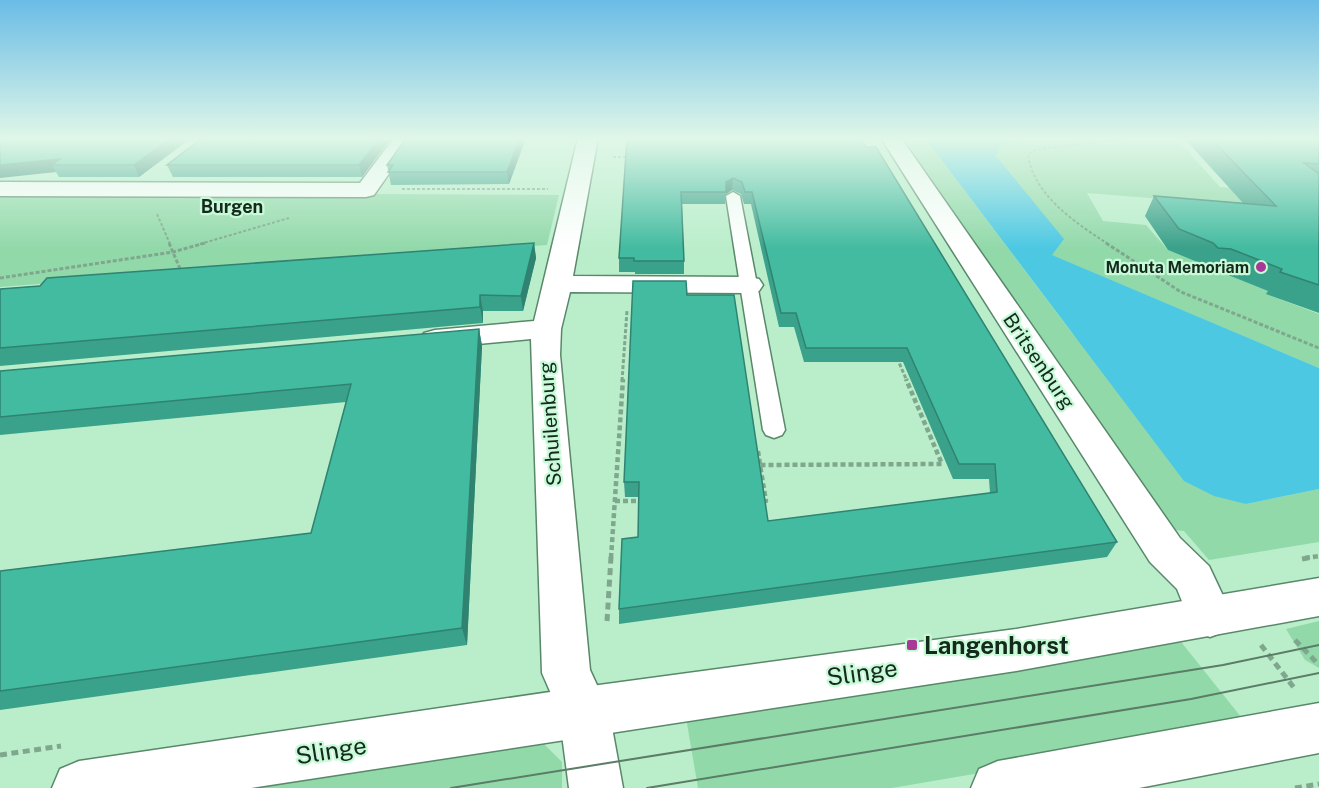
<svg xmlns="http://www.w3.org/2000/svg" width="1319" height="788" font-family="'Public Sans',sans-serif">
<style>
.green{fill:#92d9aa}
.water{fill:#4dc8e3}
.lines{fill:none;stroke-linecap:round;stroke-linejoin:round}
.lane-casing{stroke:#588869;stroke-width:3}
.street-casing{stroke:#588869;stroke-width:3}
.secondary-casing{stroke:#588869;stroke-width:3}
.path-far3{stroke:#7fa78d;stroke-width:2;stroke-dasharray:3 2;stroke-linecap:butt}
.path-far2{stroke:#7fa78d;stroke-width:3;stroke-dasharray:4 2;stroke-linecap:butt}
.path-far1{stroke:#7fa78d;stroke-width:4.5;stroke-dasharray:5 3;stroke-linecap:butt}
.path{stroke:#7fa78d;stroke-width:5;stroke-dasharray:7 4.5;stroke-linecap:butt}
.lane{fill:#fff;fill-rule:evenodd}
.street{fill:#fff;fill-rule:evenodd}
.secondary{fill:#fff;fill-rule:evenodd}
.tram{stroke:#5b7c66;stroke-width:2}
.wall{fill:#3aa18a}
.shaded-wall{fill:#2f8370}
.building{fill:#43bba0;stroke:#2f8370;stroke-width:1.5}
.poi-dot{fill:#a93997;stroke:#c7fbd8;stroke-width:2}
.labels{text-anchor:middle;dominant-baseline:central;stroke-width:4.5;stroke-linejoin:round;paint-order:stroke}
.far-poi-label{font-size:16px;font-weight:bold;fill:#15291d;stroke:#c7fbd8;text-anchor:end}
.far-neighbourhood-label{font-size:18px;font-weight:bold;fill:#15291d;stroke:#c7fbd8}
.street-label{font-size:20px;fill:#15291d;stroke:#c7fbd8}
.near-poi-label{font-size:24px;font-weight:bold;fill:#15291d;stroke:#c7fbd8;text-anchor:start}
.near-street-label{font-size:24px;fill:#15291d;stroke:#c7fbd8}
</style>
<rect width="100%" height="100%" fill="#baeecb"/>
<g class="green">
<path d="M896,138h29l147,195 174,171 73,-15v53l-110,18 -25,-29 -23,-2z"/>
<path d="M1027,138h149l44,49 14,1 17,18 -164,-13 16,28 43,4 22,25 34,14 4,6 12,1 55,22 -4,2 50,19v54l-268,-113 -35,-72 -20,-27 5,-10z"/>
<path d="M0,192l559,3 -12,50 -547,42z"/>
<path d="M1319,621v47l-14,-8 -19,-31z"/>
<path d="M1178,638l71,89 -357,61h-194l-13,-76z"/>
<path d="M536,736l26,26v26h-361z"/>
</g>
<path class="water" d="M925,138h102l-26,8 -5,10 68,83 -12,16 267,113v121l-73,15 -32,-8 -30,-15z"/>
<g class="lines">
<g class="lane-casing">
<path id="lane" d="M733,192l7,4 45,234 -3,5 -8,3 -8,-3 -3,-5 -37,-234z"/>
</g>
<g class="street-casing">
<g id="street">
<path d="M394,138h20l-40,57 -8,2 -366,-1v-14l360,1z"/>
<path d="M578,138h20l-25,138 176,1 10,2 4,6 -4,6 -10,2 -179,-1 -9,37 -1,26 30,315 19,41 14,77h-54l-10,-76 -17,-39 -11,-334 -96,9 -11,-3 -4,-6 4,-6 11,-3 99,-9z"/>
<path d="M881,138h20l279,400 29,28 24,51 -7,14 -16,6 -16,-6 -17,-42 -27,-27z"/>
</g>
</g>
<g class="secondary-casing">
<g id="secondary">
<path d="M1319,578v38l-303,55 -765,117h-199l8,-19 19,-8 505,-74 432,-58z"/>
<path d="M1319,703v50l-180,35h-168l8,-19 19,-8z"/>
</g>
</g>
<g class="path-far3">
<path d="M613,157h16"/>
<path d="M402,189h146"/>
<path d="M157,214l13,30"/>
<path d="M200,244l89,-26"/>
<path d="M1108,244c-32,-21 -74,-48 -80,-89l7,-5 94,-12"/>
</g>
<g class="path-far2">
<path d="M169,243l12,28"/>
<path d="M1106,243l75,49 138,56"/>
<path d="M0,278l173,-26 32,-9"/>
<path d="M897,358l10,23"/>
<path d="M622,381l5,-70"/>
</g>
<g class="path-far1">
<path d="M758,451l2,14"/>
<path d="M615,501h26"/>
<path d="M763,501h3l-6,-36 182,-1 -36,-85"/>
<path d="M611,558l12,-179"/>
<path d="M1305,558l14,-2"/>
</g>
<g class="path">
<path d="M1302,559l12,-2"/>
<path d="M607,621l4,-64"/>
<path d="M1295,640l24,25"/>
<path d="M1261,645l34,44"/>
<path d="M0,755l61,-9"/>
<path d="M1295,788l24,-4"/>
</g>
<use href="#lane" class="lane"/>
<use href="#street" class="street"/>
<use href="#secondary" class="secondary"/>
<g class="tram">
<path d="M451,788l772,-123 96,-20"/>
<path d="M647,788l544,-89 128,-26"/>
</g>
</g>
<g class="wall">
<path d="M0,138h191l-52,39h-80l-3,-5z"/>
<path d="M391,138l-29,39h-189l-6,-12z"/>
<path d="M406,138h120l-17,46 -118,1 -4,-20z"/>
<path d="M627,138h234l256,404 -10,15 -488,67v-15l19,-72 1,-40h-14l-1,-15 63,-187 81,226 222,-28 -1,-14h-36l-50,-117h-99l-10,-35h-15l-28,-123h-7l-3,-10 -9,-4 -6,4 -1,10h-43l2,57v13h-49v-2h-16v-14z"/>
<path d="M1184,138h135v175l-53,-19 2,-3 -50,-20 -12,-1 -4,-6 -34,-14 -23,-34 9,-20 89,7z"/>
<path d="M534,243l2,15 -13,53h-40v12l-483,43v-77z"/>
<path d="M479,329l3,17 -15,299 -467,65v-139l311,-38 35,-131 -346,33v-64z"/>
</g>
<g class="shaded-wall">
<path d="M171,138h20l-52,39 -5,-12z"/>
<path d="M380,138h11l-29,39 -3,-12z"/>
<path d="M520,138h6l-17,46 -2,-12z"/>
<path d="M60,159l-8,6 4,7 -56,6v-13z"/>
<path d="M733,178l-1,12 -6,4v-12z"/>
<path d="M534,243l2,15 -13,53 -2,-15z"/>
<path d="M480,295l3,16v12l-3,-16z"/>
<path d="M479,329l3,17 -15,299 -5,-17z"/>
</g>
<g class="building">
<path d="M0,138h171l-37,27h-82l8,-6 -60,6z"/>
<path d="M202,138h178l-21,27h-192z"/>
<path d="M406,138h114l-13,34h-119l5,-7h-6z"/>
<path d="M627,138h234l5,9h10l241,395 -498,67 3,-70 16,-2 1,-55h-15l9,-201h53l1,14h47l34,226 229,-29 -2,-28h-36l-52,-116h-101l-10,-35h-15l-29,-121h-7l-3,-10 -9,-4 -7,4v10h-45l3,69h-50v-3h-15z"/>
<path d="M1210,138h109v26l-15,-1 15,11v111l-39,-13 2,-3 -51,-20 -13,-1 -5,-5 -34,-14 -25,-33 122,10z"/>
<path d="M534,243l-13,53 -41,-1v12l-480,41v-59l40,-3 7,-8z"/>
<path d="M479,329l-17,299 -462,63v-120l311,-38 40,-149 -351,33v-46z"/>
</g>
<linearGradient id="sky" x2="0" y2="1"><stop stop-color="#6abce6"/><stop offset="0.56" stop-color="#e0f7e8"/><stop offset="1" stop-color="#e0f7e8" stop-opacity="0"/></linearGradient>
<rect width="1319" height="248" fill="url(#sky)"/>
<g class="poi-dot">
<circle cx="1261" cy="267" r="6"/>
<rect x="906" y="639" width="12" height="12" rx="3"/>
</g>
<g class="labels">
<g class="far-poi-label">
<text x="1249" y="267">Monuta Memoriam</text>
</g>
<g class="far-neighbourhood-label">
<text x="232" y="206">Burgen</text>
</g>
<g class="street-label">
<text transform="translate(1039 361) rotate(56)">Britsenburg</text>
<text transform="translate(550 424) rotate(-94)">Schuilenburg</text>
</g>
<g class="near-poi-label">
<text x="924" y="645">Langenhorst</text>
</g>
<g class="near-street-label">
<text transform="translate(862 672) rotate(-8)">Slinge</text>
<text transform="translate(331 750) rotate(-9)">Slinge</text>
</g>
</g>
</svg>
